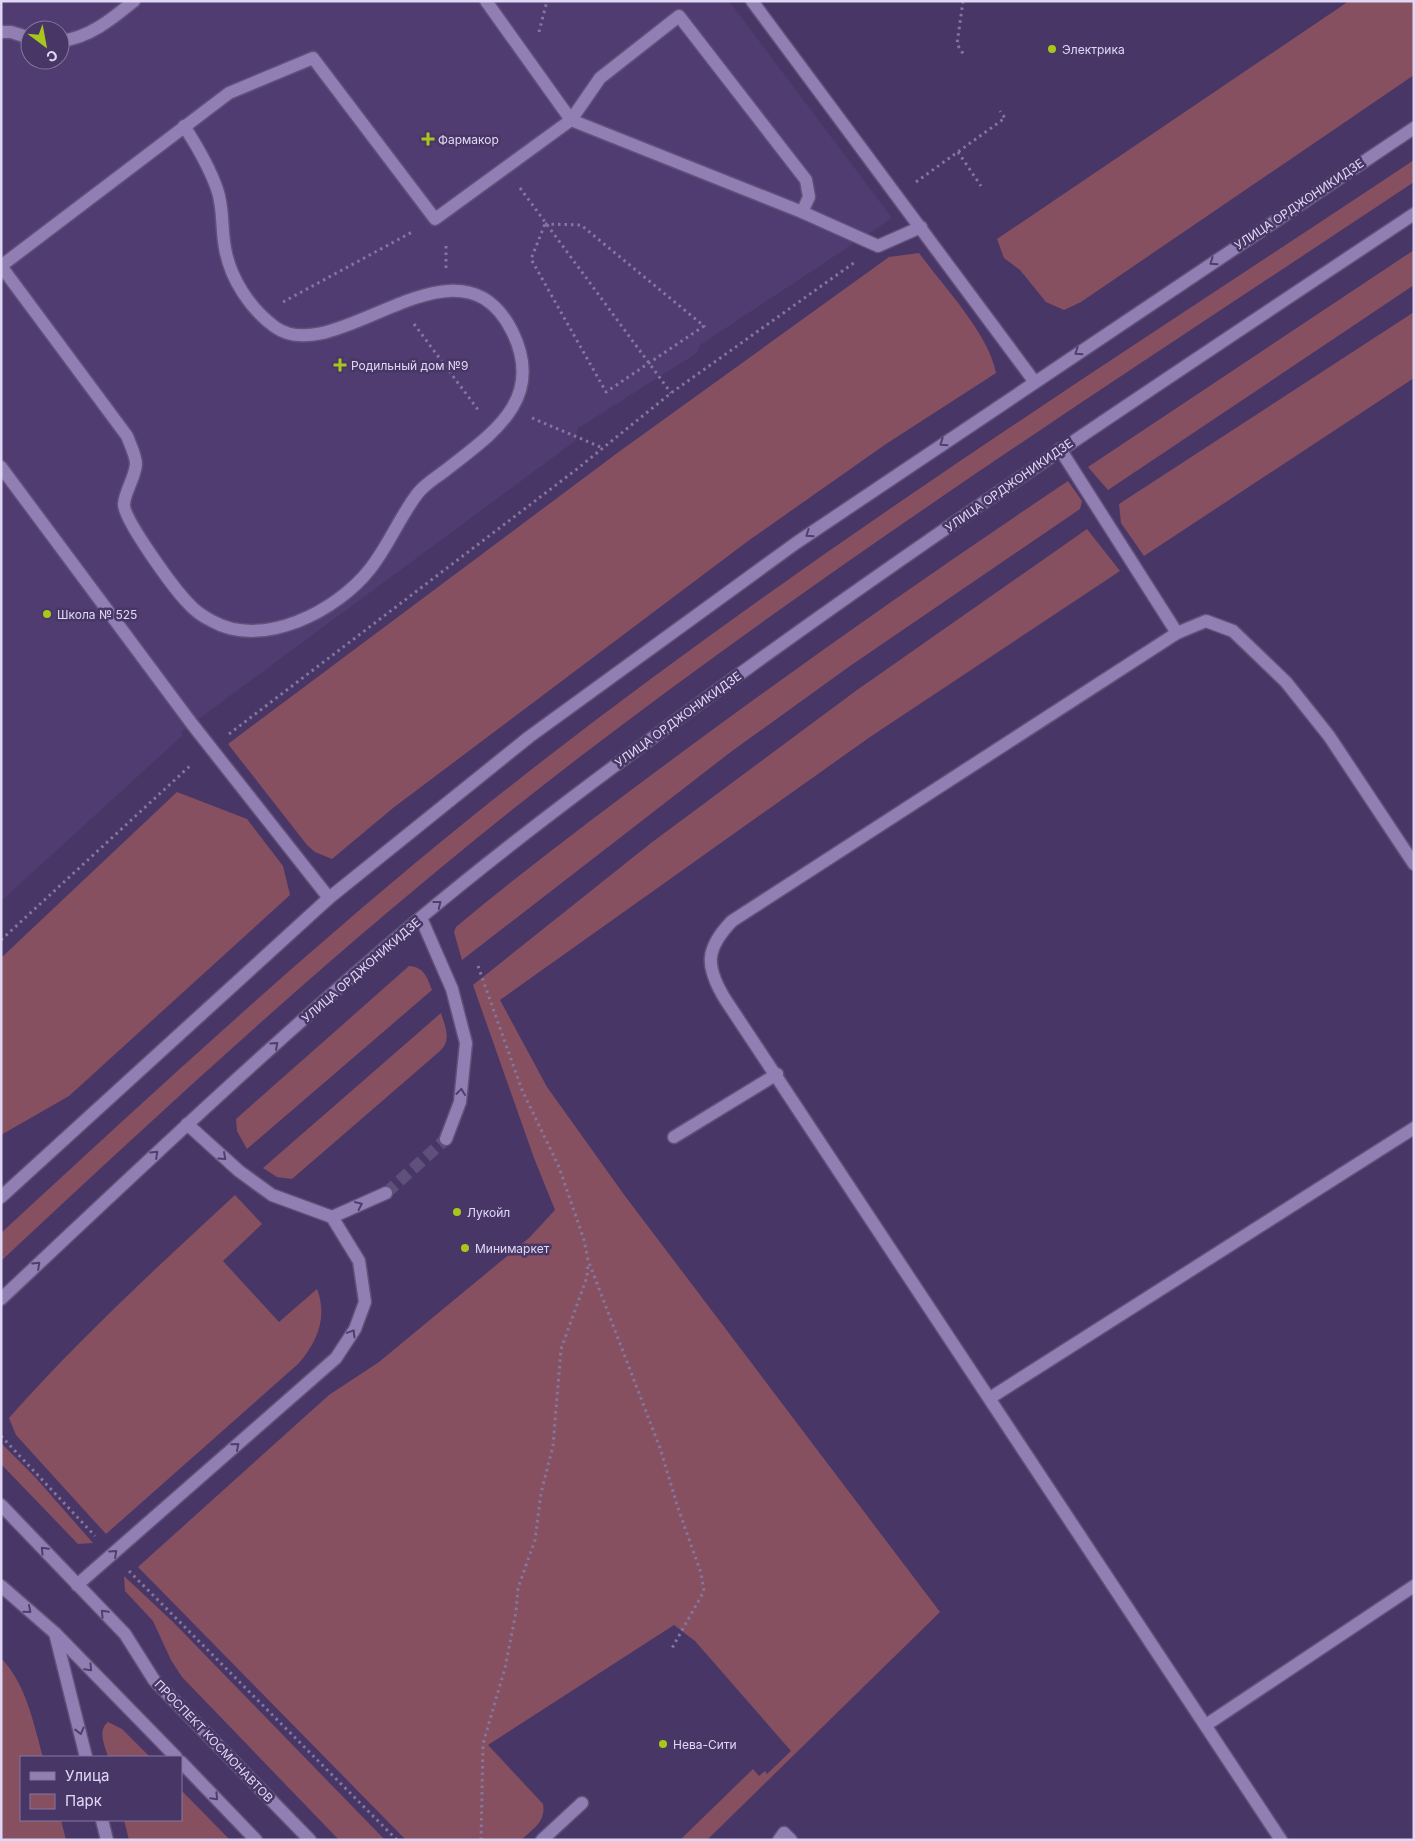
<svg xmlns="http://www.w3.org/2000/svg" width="1415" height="1841" font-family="Inter,sans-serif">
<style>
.built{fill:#513c72;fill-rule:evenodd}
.green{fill:#865061}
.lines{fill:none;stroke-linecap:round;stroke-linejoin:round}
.minor-tunnel{stroke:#5f4f7b;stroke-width:12;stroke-dasharray:12 6;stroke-linecap:butt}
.minor-casing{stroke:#615179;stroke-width:15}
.path{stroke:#84769e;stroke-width:3;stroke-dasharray:2.5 4;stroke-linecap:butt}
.minor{stroke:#917fb3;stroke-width:12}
.oneway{stroke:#4f3e6e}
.poi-dot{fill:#a9c71a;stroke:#483766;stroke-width:2}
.labels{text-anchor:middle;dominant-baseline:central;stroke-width:5;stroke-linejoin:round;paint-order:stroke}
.poi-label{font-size:12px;fill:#e0d7f4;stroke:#483766;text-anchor:start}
.street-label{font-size:12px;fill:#e0d7f4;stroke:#483766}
</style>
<rect width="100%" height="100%" fill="#483766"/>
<path class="built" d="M1,1h728l163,217 -192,127 -3,8 -119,75 -3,13 -394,291 2,3 -182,166zM30,30h30v30h-30z"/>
<g class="green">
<path d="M1349,1h65v74l-333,227 -17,8 -18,-8 -26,-32 -16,-12 -7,-19z"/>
<path d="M1414,160v22c-281,187 -565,369 -833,574 -204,156 -392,329 -580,505v-28c153,-141 306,-283 468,-414 299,-241 625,-446 945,-659z"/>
<path d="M1414,250v35l-306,205 -20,-23z"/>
<path d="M919,253c24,33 70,81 77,120l-110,71 -138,97 -355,267 -61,51 -17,-7 -8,-7 -79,-101 392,-293 269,-194z"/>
<path d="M1414,312v66l-270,178 -23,-33 -2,-19z"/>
<path d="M1068,481l14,20 -2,8 -230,157 -118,85 -270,209 -8,-28 2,-5c74,-62 151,-119 229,-177 126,-93 253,-182 383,-269z"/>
<path d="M1087,529l33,42 -250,166 -370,263 47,87 78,109 315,416 -233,228h-27l73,-71 6,7 6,-5 2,3 24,-23 -96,-110 -21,-16 -186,120 55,59c3,18 -10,25 -22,36h-115l-268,-273 191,-172 50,-33 150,-124 26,-28 -21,-52 -61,-173 178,-142 206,-153z"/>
<path d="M177,792l70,27 36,47 7,29 -221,201 -68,39v-177z"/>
<path d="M409,966c15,1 18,11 23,24l-185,159 -10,-18 -1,-12z"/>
<path d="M441,1013c4,13 11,27 -1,38l-148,128 -15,-2 -14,-9z"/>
<path d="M235,1195l27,29 -39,37 56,61 38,-33c11,28 0,54 -19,75l-192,170 -90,-99 -7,-17c70,-79 148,-151 226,-223z"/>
<path d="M1,1443l34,34 58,66 -15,1 -77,-80z"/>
<path d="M124,1576l49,46 212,218h-46l-157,-163 -11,-17 -18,-39 -28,-30z"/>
<path d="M1,1658c26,28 32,64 42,99h-22v63h40l5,20h-65z"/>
<path d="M108,1722l14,7 28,28h-42c-3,-12 -11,-26 0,-35z"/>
<path d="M181,1790l49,50h-101l-5,-20h57z"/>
</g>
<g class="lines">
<path class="minor-tunnel" d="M386,1193l60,-54"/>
<g class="minor-casing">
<g id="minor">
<path d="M486,1l85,119 29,-42 79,-62 127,164 3,17 -7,15"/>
<path d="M752,1l282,380"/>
<path d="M1,32h10l19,6"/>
<path d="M60,41c29,-3 52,-22 74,-40"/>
<path d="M1,266l126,170c3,8 9,20 9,28 -1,14 -11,27 -12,40 -1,15 51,86 64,99 6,7 16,14 24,18 51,29 126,-11 158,-52 19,-24 30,-53 48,-76 7,-9 19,-16 28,-23 47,-37 100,-71 66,-139 -54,-108 -176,40 -237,-4 -25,-18 -45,-49 -50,-79 -4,-20 -1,-40 -8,-59 -8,-23 -20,-43 -33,-63"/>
<path d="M1,266l228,-173 84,-35 122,161 136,-99 231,92 76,34 43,-19"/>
<path d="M1060,449l117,184"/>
<path d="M1,467l191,257 137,174"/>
<path d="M421,918l31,71 14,54 -6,59 -14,37"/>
<path d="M674,1137l103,-63"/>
<path d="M1,1197l328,-299 200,-161 267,-194 618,-415"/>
<path d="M332,1217l54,-24"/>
<path d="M1,1299c137,-129 274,-259 418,-380 92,-77 188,-148 285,-219 231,-169 471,-327 710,-486"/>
<path d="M990,1398l424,-270"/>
<path d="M1,1505l124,129 29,46 156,160"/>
<path d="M77,1585l259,-227 19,-29 10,-27 -6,-41 -27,-44 -60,-22 -33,-24 -52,-47"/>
<path d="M1,1586l54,47 121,124"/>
<path d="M55,1633l31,124"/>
<path d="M1206,1725l208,-139"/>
<path d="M181,1762l75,78"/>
<path d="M102,1820l5,20"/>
<path d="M542,1840l40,-37"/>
<path d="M779,1840l5,-7 7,7"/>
<path d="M1281,1840l-556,-841c-20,-33 -20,-50 7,-78l445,-288 29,-12 27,10 53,51 43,54 85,128"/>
</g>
</g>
<g class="path">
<path d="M963,1l-6,43 7,11"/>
<path d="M539,32l8,-31"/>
<path d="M958,152l23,34"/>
<path d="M916,182l89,-64 -5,-7"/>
<path d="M520,188l151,205"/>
<path d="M545,224l36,1 123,101 -98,66 -75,-133z"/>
<path d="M446,268v-26"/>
<path d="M283,302l131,-71"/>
<path d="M414,324l65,87"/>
<path d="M532,418l71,30"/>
<path d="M229,734l348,-265 94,-76 184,-131"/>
<path d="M1,940l191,-176"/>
<path d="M478,966l44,124 37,77 25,73 4,20 72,188 18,60 23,65 3,18 -33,59"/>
<path d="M1,1436l94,100"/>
<path d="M129,1571l268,269"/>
<path d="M481,1840l2,-96 22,-76 11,-56 2,-24 17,-48 6,-47 12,-47 8,-97 26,-72 1,-14"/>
</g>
<use href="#minor" class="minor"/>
</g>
<defs><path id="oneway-chevron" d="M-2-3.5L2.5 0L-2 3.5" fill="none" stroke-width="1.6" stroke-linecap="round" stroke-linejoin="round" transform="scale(1.25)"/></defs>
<g class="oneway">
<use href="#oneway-chevron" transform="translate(1213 262) rotate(146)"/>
<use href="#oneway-chevron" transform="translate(1078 352) rotate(146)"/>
<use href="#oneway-chevron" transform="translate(943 443) rotate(146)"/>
<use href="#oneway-chevron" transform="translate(809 534) rotate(146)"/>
<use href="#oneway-chevron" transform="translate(438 904) rotate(-38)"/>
<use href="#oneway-chevron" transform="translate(275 1045) rotate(-42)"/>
<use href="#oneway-chevron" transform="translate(461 1092) rotate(-83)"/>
<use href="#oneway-chevron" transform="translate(155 1154) rotate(-43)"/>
<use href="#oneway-chevron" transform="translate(223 1157) rotate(42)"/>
<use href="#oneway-chevron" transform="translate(359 1205) rotate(-25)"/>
<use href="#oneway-chevron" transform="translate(37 1265) rotate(-43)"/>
<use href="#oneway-chevron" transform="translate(352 1333) rotate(-59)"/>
<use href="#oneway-chevron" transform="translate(236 1446) rotate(-41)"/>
<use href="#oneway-chevron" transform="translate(44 1550) rotate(-134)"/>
<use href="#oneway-chevron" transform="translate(114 1553) rotate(-42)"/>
<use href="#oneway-chevron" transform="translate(28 1610) rotate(41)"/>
<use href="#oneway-chevron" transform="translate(104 1613) rotate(-134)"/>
<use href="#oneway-chevron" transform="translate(89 1668) rotate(46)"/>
<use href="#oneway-chevron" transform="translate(80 1731) rotate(76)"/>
<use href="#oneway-chevron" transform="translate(215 1797) rotate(46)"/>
</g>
<g class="poi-dot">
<circle cx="1052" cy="49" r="5"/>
<path d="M425.5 131.5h5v5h5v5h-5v5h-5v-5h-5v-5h5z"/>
<path d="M337.5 357.5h5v5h5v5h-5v5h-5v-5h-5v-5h5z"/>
<circle cx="47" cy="614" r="5"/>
<circle cx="457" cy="1212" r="5"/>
<circle cx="465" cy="1248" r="5"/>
<circle cx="663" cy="1744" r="5"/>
</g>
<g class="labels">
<g class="poi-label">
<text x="1062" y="49">Электрика</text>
<text x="438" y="139">Фармакор</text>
<text x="351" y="365">Родильный дом №9</text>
<text x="57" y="614">Школа № 525</text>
<text x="467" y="1212">Лукойл</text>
<text x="475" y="1248">Минимаркет</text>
<text x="673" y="1744">Нева-Сити</text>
</g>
<g class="street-label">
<text transform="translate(1299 204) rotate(-34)">УЛИЦА ОРДЖОНИКИДЗЕ</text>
<text transform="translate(1009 485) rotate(-35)">УЛИЦА ОРДЖОНИКИДЗЕ</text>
<text transform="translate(678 719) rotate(-36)">УЛИЦА ОРДЖОНИКИДЗЕ</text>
<text transform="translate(361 970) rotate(-41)">УЛИЦА ОРДЖОНИКИДЗЕ</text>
<text transform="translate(214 1741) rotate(46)">ПРОСПЕКТ КОСМОНАВТОВ</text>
</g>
</g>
<rect width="1415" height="1841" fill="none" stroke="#e0d7f4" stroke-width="5"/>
<rect x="20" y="1756" width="162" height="65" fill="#483766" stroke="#85779f"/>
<rect x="30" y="1772" width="25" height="8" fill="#917fb3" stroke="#85779f"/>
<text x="65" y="1781" font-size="15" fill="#e0d7f4">Улица</text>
<rect x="30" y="1794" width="25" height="15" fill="#865061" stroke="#85779f"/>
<text x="65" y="1806" font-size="15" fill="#e0d7f4">Парк</text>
<g transform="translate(45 45) rotate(148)"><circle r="24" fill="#483766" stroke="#85779f"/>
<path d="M0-4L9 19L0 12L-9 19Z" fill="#a9c71a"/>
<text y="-8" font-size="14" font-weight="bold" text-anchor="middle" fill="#e0d7f4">С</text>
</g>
</svg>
